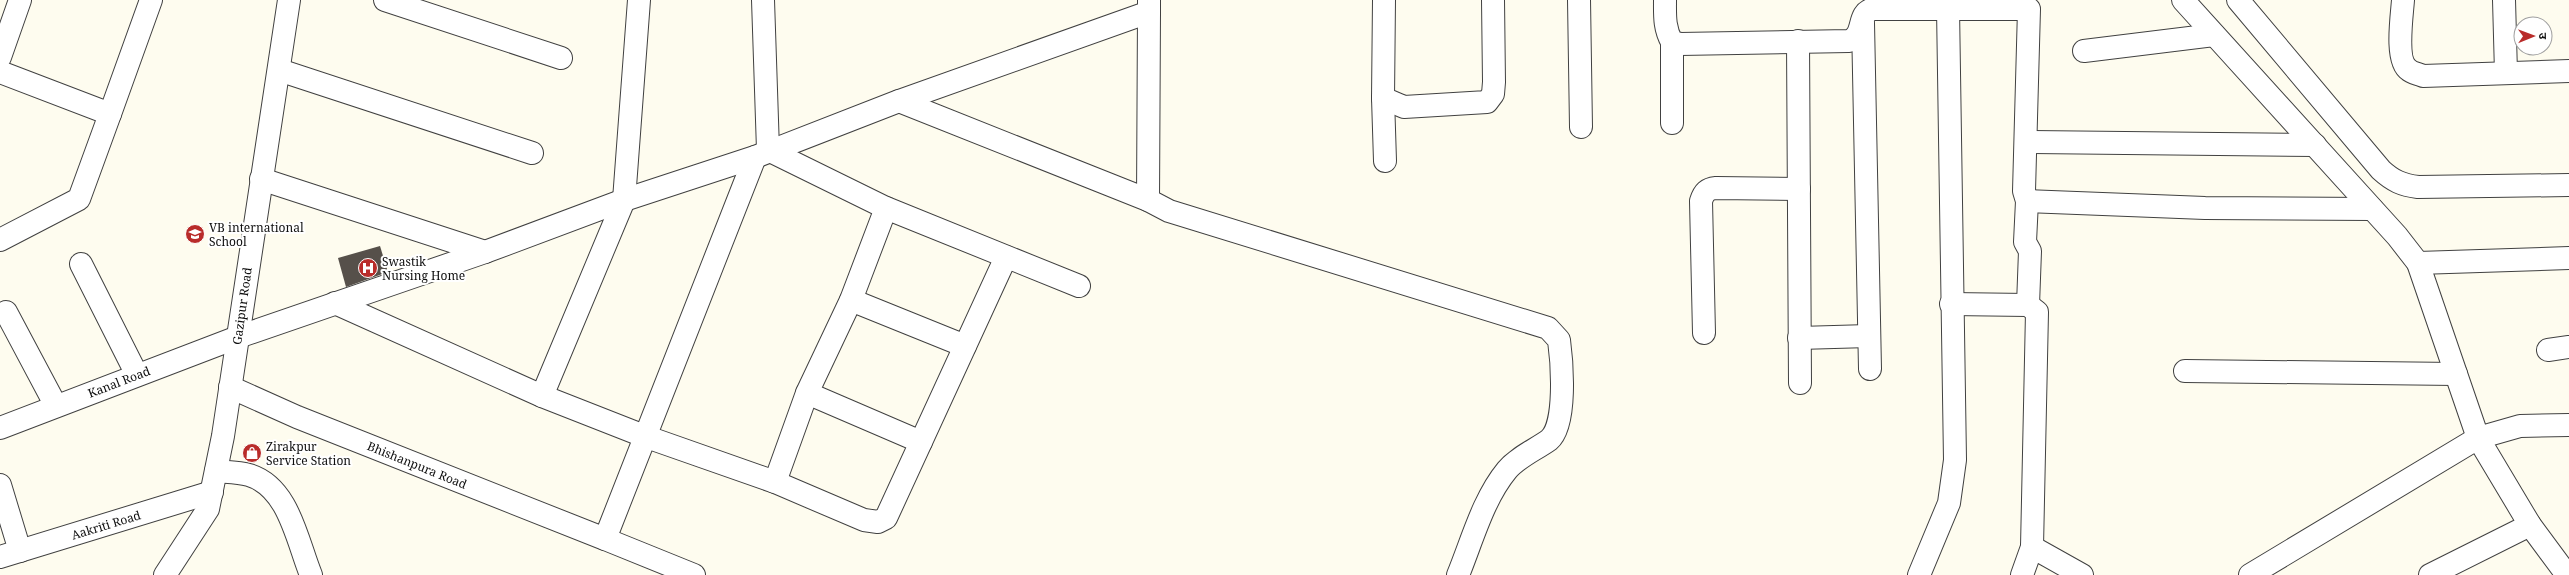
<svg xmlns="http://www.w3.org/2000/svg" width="2569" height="575" font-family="'Noto Serif','Noto Sans Devanagari',serif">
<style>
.building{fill:#56504a}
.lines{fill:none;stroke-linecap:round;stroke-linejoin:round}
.minor-casing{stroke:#414141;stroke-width:24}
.minor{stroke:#fff;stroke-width:22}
.labels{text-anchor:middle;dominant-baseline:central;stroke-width:4;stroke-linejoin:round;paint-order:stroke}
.poi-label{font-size:12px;fill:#0e0e0e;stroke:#fff;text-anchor:start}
.street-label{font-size:12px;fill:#0e0e0e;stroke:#fff}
</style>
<rect width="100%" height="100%" fill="#fefcef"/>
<path class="building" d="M380,246l8,26 -42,15 -8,-29z"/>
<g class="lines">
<g class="minor-casing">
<g id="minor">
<path d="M385,0l176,58"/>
<path d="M763,0l5,150 118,58 193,78"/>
<path d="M1384,0l-1,98 21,9 83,-5 6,-8 1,-12 -1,-82"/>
<path d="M1579,0l2,127"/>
<path d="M1665,0c0,15 -1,28 7,42l8,2 169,-3c17,-6 7,-28 24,-32h156l-5,182 3,10 -2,41 5,9 -2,54"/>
<path d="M2183,0l214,236 21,27 60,175 52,87 37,50"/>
<path d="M2238,0l143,170c12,11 21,15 37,17l151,-2"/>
<path d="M2403,0c-1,15 -8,61 6,70 3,3 10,4 14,6l146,-5"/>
<path d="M2504,0l2,73"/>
<path d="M1149,12l-1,188 21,11 379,117 11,12c3,22 8,85 -10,100 -14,10 -31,17 -42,30 -24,29 -35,71 -49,105"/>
<path d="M1863,23l7,346"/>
<path d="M1798,41l2,342"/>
<path d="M1672,42v81"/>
<path d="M2084,51l130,-16"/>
<path d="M0,57l20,-57"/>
<path d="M279,70l253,83"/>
<path d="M0,72l110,42 41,-114"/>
<path d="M1383,98l2,63"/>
<path d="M899,101l249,99"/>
<path d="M2026,142l289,3"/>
<path d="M261,179l224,73"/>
<path d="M2027,201l178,7 167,1"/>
<path d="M0,240l79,-41 31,-85"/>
<path d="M2418,263l151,-5"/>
<path d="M81,264l56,111"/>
<path d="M851,300l114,46"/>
<path d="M335,303l207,93 102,40 131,46 89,38 14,2 8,-4 120,-261"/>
<path d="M1951,304l77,1 9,7 -5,235"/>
<path d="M6,312l50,94"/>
<path d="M1704,333l-3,-132c3,-9 6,-12 15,-13l83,1"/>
<path d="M1799,338l70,-2"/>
<path d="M2548,350l21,-3"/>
<path d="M2185,371l271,3"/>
<path d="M230,387l67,30 308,122"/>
<path d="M807,393l114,49"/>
<path d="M542,396l82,-196 15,-200"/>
<path d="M0,428l238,-91 247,-85 139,-52 131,-43 144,-56 250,-89v-12"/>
<path d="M216,471c10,1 23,1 33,4 40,12 48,66 62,100"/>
<path d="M775,482l32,-89 44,-93 35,-92"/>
<path d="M0,485l20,66"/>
<path d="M0,557l212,-65"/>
<path d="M165,575l43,-66 15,-73 66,-436"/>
<path d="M694,575l-89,-36 150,-382"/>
<path d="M1919,575l30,-72 6,-43 -7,-452"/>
<path d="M2022,575l10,-28 50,28"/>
<path d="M2250,575l228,-137 42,-12 49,-1"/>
<path d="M2430,575l100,-50"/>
</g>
</g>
<use href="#minor" class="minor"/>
</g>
<defs>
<g id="school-disc" transform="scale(1)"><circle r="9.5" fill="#b92c2a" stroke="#fff"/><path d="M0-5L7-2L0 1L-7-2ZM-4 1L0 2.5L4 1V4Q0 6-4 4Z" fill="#fff"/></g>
<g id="hospital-disc" transform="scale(1)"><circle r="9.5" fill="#b92c2a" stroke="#fff"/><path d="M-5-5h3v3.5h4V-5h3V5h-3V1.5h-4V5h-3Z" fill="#fff"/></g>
<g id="shop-disc" transform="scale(1)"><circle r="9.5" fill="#b92c2a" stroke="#fff"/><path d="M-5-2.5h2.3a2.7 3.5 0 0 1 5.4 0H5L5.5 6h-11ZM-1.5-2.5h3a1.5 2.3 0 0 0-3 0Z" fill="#fff"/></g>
</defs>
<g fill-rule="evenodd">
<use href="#school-disc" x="195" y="234"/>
<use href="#hospital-disc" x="368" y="268"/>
<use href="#shop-disc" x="252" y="453"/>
</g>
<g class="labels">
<g class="poi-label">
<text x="209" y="227">VB international<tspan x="209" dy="14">School</tspan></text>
<text x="382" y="261">Swastik<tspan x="382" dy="14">Nursing Home</tspan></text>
<text x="266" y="446">Zirakpur<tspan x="266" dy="14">Service Station</tspan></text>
</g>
<g class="street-label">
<text transform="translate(242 306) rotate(-82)">Gazipur Road</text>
<text transform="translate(119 382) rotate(-21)">Kanal Road</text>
<text transform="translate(417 465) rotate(22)">Bhishanpura Road</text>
<text transform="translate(106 525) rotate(-17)">Aakriti Road</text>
</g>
</g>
<g transform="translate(2533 36) rotate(89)"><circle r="19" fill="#ffffff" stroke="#9f9f9f"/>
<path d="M0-3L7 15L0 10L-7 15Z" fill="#b92c2a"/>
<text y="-6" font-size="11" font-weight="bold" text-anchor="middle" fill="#0e0e0e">उ</text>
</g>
</svg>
